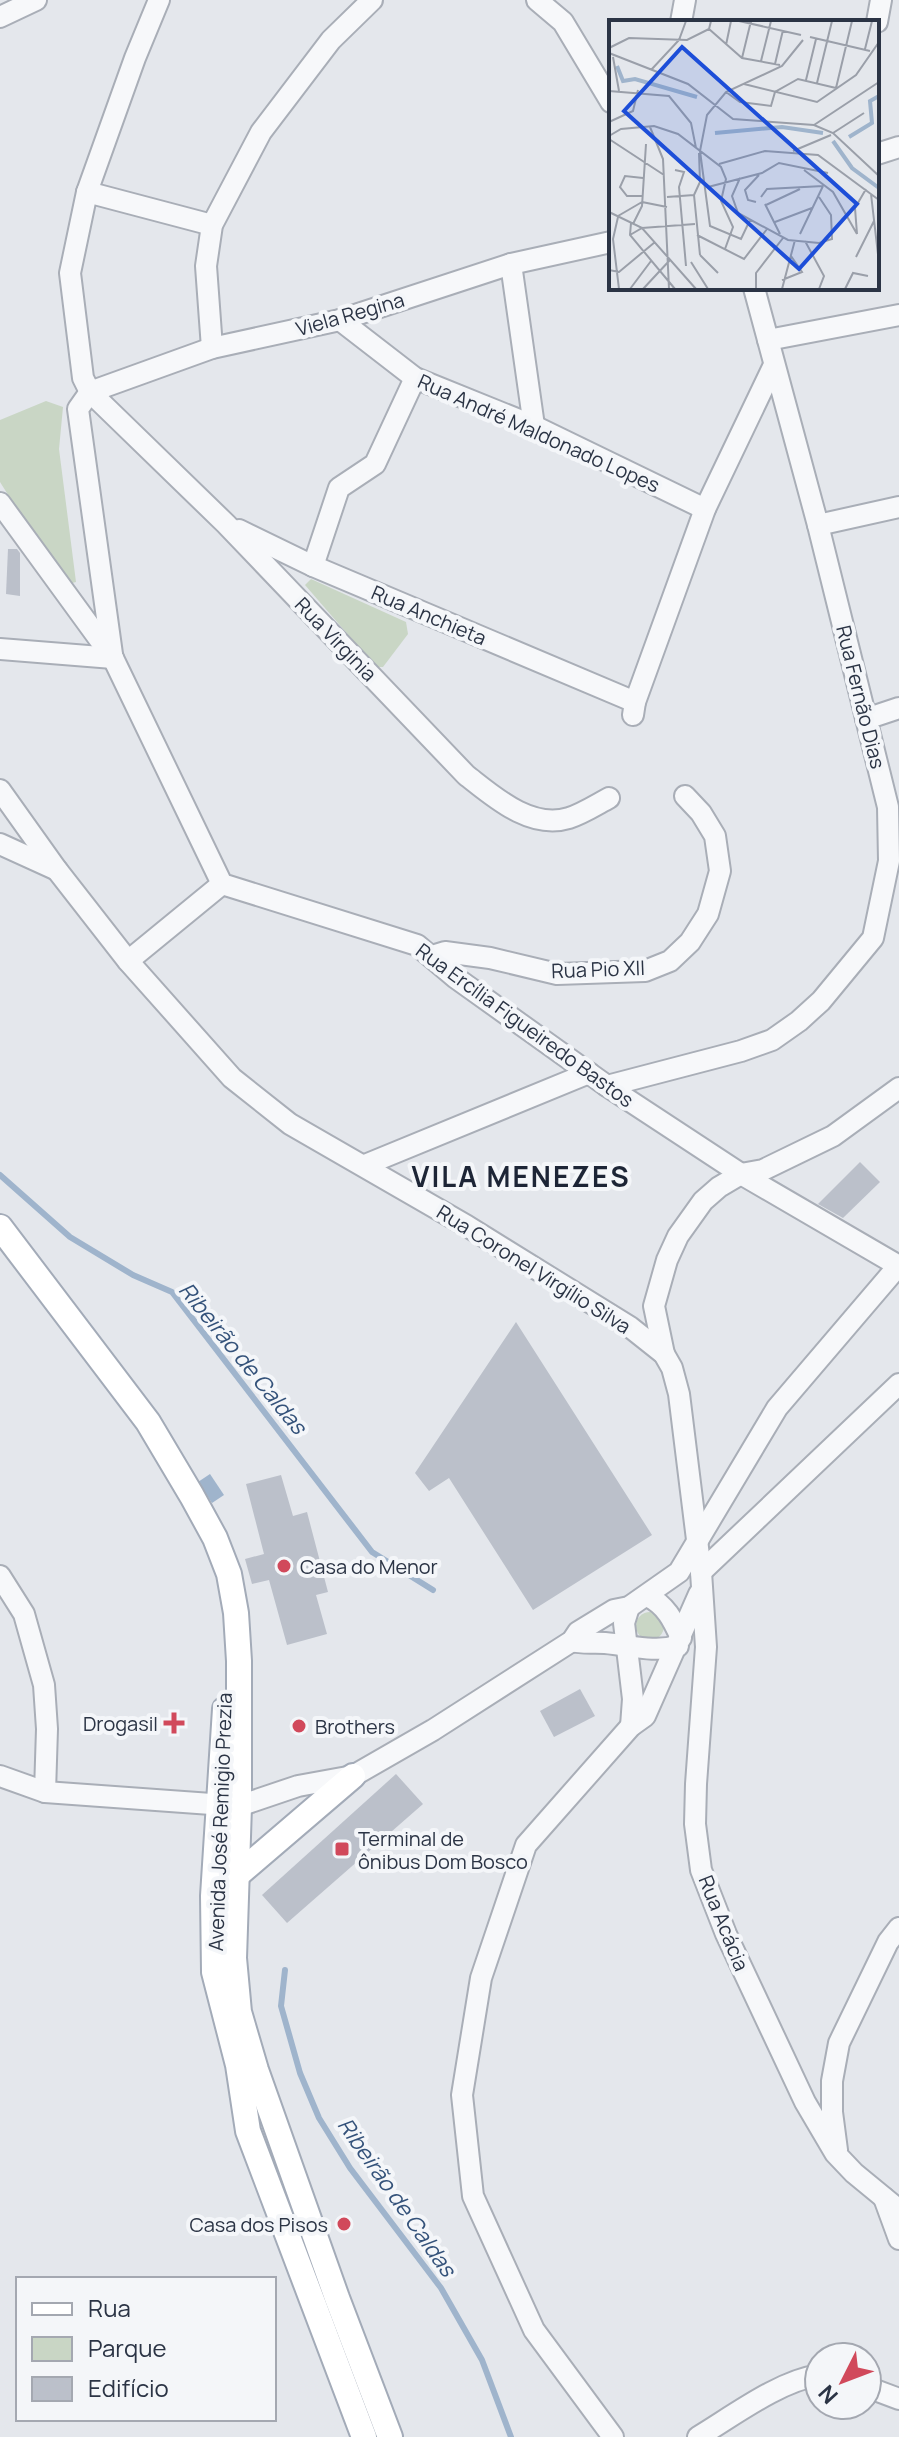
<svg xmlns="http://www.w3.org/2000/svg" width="899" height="2437" font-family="Manrope,sans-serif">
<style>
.green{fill:#c9d6c5}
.water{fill:#9fb4cc}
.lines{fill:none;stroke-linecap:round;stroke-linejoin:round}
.stream{stroke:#9fb4cc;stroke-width:6}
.building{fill:#bbc0ca}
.minor-casing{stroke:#a9aeb7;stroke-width:24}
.major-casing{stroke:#a3abb8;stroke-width:28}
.minor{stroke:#f7f8fa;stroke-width:20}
.major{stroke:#fff;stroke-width:24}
.poi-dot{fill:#d1495b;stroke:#f4f6f9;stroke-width:3}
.labels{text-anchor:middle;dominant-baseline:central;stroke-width:8;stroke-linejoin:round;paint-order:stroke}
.street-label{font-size:20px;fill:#2b3445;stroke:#f4f6f9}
.poi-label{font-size:20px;fill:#2b3445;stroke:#f4f6f9;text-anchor:start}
.water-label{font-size:22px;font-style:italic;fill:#34527a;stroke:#f4f6f9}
.district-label{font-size:28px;font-weight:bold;letter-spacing:2px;fill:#1d2536;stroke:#f4f6f9}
.inset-river{fill:none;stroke:#9fb4cc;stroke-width:4}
.inset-road{fill:none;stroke:#9a9fa9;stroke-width:2}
.view{fill:#1d4ed8;fill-opacity:0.15;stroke:#1d4ed8;stroke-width:4}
.inset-edge{fill:none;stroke:#2b3445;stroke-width:4}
</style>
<rect width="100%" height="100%" fill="#e4e7ec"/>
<g class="green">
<path d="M46,401l17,6 -4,42 17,133 -11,3 -65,-103v-62z"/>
<path d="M311,579l95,43 2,12 -25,33h-7l-71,-82z"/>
<circle cx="650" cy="1626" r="14"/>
</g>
<path class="water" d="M210,1474l14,21 -12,8 -14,-21z"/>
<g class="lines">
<g class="stream">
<path d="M0,1175l70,62 63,38 39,17 200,260 61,38"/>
<path d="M285,1970l-4,36 19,67 19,45 31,50 91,120 41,72 29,77"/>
</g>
</g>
<g class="building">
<path d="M8,549h9l3,4v43l-14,-2z"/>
<path d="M860,1162l20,20 -37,36 -25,-14z"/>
<path d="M516,1322l136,213 -119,75 -84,-132 -20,13 -14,-18z"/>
<path d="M281,1475l12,41 14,-4 21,80 -12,3 11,39 -40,11 -18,-65 -17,4 -7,-25 19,-5 -18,-70z"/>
<path d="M580,1689l15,27 -41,21 -14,-26z"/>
<path d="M396,1774l27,30 -136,119 -25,-28z"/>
</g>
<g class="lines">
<g class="minor-casing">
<g id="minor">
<path d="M159,0l-24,58 -48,134 -17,81 13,105 7,14 136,132 240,251c27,21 64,55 103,43 13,-4 27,-13 40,-20"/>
<path d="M537,0l26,22 48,80"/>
<path d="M0,17l36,-17"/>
<path d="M681,22l4,-22"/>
<path d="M877,22l4,-22"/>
<path d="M877,154l22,-7"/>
<path d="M87,192l125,33"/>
<path d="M511,264l23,162"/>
<path d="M340,320l75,58 119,48 171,83"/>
<path d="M768,340l131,-25"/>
<path d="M212,348l-6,-82 6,-41 49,-93 70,-92 41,-40"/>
<path d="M90,392l122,-44 128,-28 171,-56 100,-22"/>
<path d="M90,392l-12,17 34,245"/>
<path d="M0,503l113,155 109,226 195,61 39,33 151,108 134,88 158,92"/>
<path d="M818,525l81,-18"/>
<path d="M239,530l74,36 322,136"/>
<path d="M313,566l26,-78 36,-24 40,-86"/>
<path d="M0,649l113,9"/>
<path d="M633,715l2,-13 70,-193 68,-142"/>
<path d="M866,719l33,-11"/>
<path d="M0,790l57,80 71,91 104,117 58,46 177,102 163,101 34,27 8,14 7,26 22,178 5,75 -10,137 -1,40 6,46 25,64 79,168 30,51 19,20 45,37"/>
<path d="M0,844l57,26"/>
<path d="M432,956l13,-4 45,6 67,16 88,-3 25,-10 20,-19 18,-28 12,-43 -5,-35 -14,-23 -16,-17"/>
<path d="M128,961l94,-77"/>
<path d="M607,1086l134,-35 31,-11 27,-19 22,-20 52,-63 16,-77 -1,-54 -70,-282 -64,-237"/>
<path d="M365,1165l224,-92"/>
<path d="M664,1354l-10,-48 13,-46 11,-24 25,-35 16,-14 22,-13 22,-4 70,-34 66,-48"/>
<path d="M701,1572l198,-188"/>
<path d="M0,1576l24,38 20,71 3,44 -2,63"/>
<path d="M647,1596c19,9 26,24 34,42"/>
<path d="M629,1607l-5,16 9,76 -2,27"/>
<path d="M572,1641c11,3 21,1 33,2 25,2 48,10 73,3"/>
<path d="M0,1776l45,16 194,14 59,-20 55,-10 80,-46 139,-89 6,-9 36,-22 15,-3 50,-35 98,-164 122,-143"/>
<path d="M837,2150l-5,-38v-31l7,-38 49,-101 11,-14"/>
<path d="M884,2198l15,41"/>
<path d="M867,2387l32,12"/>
<path d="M613,2437l-79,-107 -61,-134 -11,-101 19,-117 45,-133 105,-119 14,-10 54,-122"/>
<path d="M698,2437c35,-21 81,-56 121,-62"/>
</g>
</g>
<g class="major-casing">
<g id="major">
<path d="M0,1227l148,195 44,74 23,42 14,36 7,39 3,48v145l-5,152 5,54 17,58 81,228 53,139"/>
<path d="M225,1709l-12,187 1,76 24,93 10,66 116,306"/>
<path d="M235,1877l118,-101"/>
</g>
</g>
<use href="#minor" class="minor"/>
<use href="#major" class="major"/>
</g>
<g class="poi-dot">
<circle cx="284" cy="1566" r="8"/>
<path d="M170 1711h8v8h8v8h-8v8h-8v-8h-8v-8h8z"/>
<circle cx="299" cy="1726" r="8"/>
<rect x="334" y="1841" width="16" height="16" rx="4"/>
<circle cx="344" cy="2224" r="8"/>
</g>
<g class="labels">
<g class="street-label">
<text transform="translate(350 314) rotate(-16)">Viela Regina</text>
<text transform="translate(539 433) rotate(24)">Rua André Maldonado Lopes</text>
<text transform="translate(429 615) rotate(23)">Rua Anchieta</text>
<text transform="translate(336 639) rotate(46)">Rua Virginia</text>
<text transform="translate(861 697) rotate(76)">Rua Fernão Dias</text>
<text transform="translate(598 969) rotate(-2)">Rua Pio XII</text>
<text transform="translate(525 1025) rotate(36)">Rua Ercília Figueiredo Bastos</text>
<text transform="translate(534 1269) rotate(32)">Rua Coronel Virgílio Silva</text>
<text transform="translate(220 1822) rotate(-88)">Avenida José Remigio Prezia</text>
<text transform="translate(724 1923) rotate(68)">Rua Acácia</text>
</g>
<g class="poi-label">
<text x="300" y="1566">Casa do Menor</text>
<text x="158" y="1723" text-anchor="end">Drogasil</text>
<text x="315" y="1726">Brothers</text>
<text x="358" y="1838">Terminal de<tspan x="358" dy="23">ônibus Dom Bosco</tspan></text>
<text x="328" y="2224" text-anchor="end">Casa dos Pisos</text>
</g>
<g class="water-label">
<text transform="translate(243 1358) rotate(51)">Ribeirão de Caldas</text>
<text transform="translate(397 2197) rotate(55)">Ribeirão de Caldas</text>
</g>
<g class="district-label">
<text x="521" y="1176">VILA MENEZES</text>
</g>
</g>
<g transform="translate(609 20)">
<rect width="270" height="270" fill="#e4e7ec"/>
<path class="inset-river" d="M8,46l6,15 12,-2 62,18M106,113l67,-6 41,6M240,117l23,-14 -2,-22 9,-5M224,121l19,27 27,20"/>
<path class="inset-road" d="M130,1l62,14M100,9l33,29 38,7M201,17l60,14M117,25l5,-24M0,28l20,-10 58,2 22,-11 2,-8M256,29l7,-28M0,33l79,31 45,35 81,6 19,8 46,43M4,37l6,34M133,38l9,-37M152,41l10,-40M166,44l8,-34M42,50l28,-30 7,-19M197,60l10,-41M208,63l15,-62M135,64l73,18 39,-27 23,-33M0,71l60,5 22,27 5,25M117,72l14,10 31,4 4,-14 23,-13 38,9 16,-67M0,102l24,-11 5,-21M205,105l65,-43M41,107l13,32 6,130M224,113l31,-20M0,116l12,-7 33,-3 24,8 43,33 5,12 -5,22 12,26 -8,22M0,119l55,36M184,131l38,-16M90,133l1,29 -6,13 6,60M110,144l46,-13 53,4 61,45M66,150l9,2 -5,15 7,79M195,150l29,22 24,42M131,158l-8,18 6,17 50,27 31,3 13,-4 -1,-24 -12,-18M99,167l54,-14 17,-10 49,10M262,174l8,69M33,176h-15l-7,-9 5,-11 18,2M58,177l27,-2M152,177l6,-8 56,-3M33,182l25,5M147,182l-8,-2 -3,-10 14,-15M156,184l15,30M157,185l34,-16M0,192l33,16 53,-4M9,196l24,-14M9,197l-5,22 6,50M141,200l-9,19 -31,-13 -10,-75 7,-36 19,-23 56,-26 21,-26M166,202l37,-14M22,203l-1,12 45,54M24,204l9,-18 4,-62M191,214l23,-48M248,214l-2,-26 11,-19M21,215l12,-7 54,61M88,215l47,24 23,-30M196,221l19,35 -5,13M91,235l18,18M247,237l18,-36M82,242l17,27M0,250l10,2 36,-30M173,260l20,-8 -11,-16M21,269l21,-28M34,269l27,-29M147,269v-16l27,-35M173,269l13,-49M236,269l8,-16 15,3"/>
<path class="view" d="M73,27l175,157 -58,65 -175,-158z"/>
<rect width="270" height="270" class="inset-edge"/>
</g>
<rect x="16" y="2277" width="260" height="144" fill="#f4f6f9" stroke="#a4a8b1" stroke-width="2"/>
<rect x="32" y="2303" width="40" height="12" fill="#ffffff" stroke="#a4a8b1" stroke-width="2"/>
<text x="88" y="2317" font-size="24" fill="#2b3445">Rua</text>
<rect x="32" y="2337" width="40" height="24" fill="#c9d6c5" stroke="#a4a8b1" stroke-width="2"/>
<text x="88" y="2357" font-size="24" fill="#2b3445">Parque</text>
<rect x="32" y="2377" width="40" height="24" fill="#bbc0ca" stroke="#a4a8b1" stroke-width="2"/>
<text x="88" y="2397" font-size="24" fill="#2b3445">Edifício</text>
<g transform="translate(843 2381) rotate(228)"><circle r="38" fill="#f4f6f9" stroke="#a4a8b1" stroke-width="2"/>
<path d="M0-6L14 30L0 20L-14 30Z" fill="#d1495b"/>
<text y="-12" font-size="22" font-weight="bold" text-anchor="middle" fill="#2b3445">N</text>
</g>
</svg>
